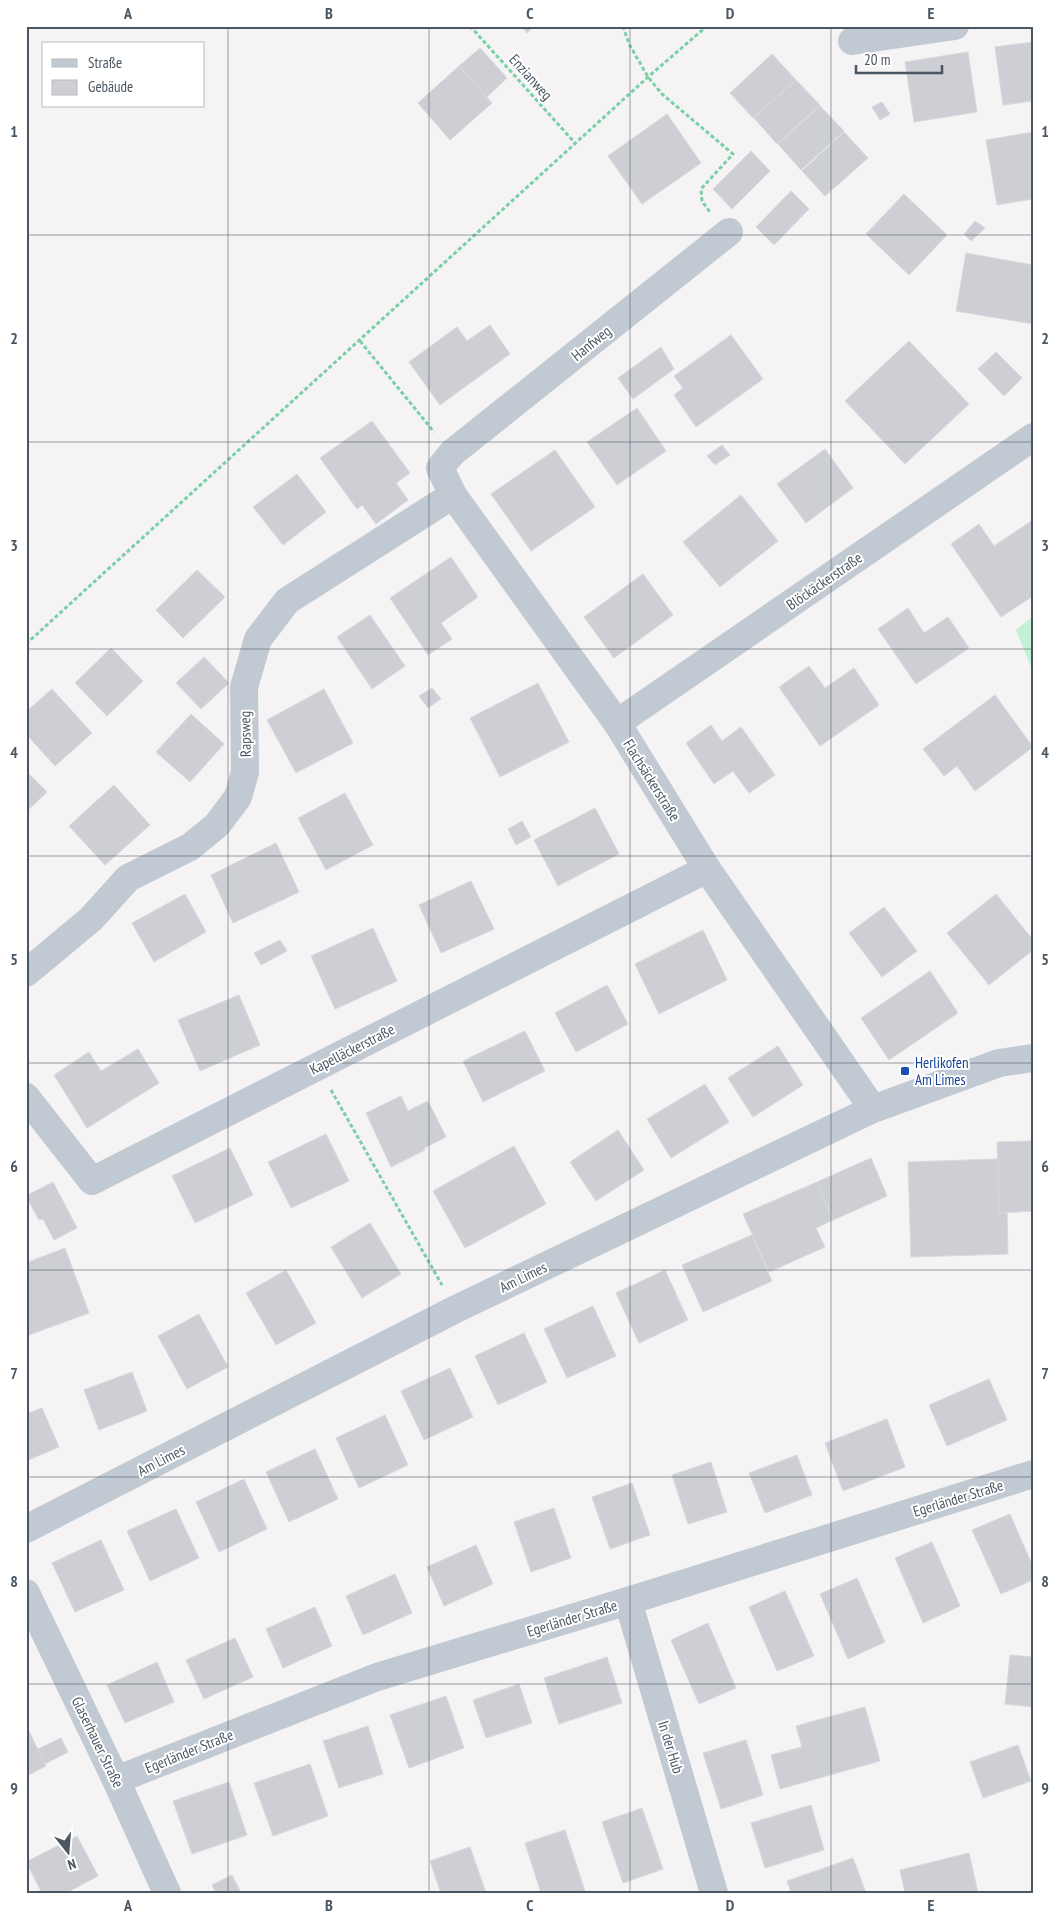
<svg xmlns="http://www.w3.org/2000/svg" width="1059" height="1919" font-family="'PT Sans Narrow',sans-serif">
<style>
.green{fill:#c3f1d5}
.building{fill:#cdcfd5;stroke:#d7d9de}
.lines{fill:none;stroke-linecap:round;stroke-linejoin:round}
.path{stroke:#7ad0a6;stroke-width:3;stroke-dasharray:4 2.5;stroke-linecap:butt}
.minor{stroke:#c1cad2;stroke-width:28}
.grid{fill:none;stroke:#4a5661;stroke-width:1;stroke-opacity:0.55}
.transit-dot{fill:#1a4fb4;stroke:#fff;stroke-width:2}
.labels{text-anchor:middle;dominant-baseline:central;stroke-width:4;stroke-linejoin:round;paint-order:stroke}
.street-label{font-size:15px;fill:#4a5661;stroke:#fff}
.transit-label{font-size:15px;fill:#164399;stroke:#fff;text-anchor:start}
.neatline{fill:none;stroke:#4a5661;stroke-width:2}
.grid-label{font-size:16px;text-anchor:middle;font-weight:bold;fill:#4a5661}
</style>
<rect width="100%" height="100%" fill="#f5f3f3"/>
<path class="green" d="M1033,616v49l-2,2 -15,-37z"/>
<g class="building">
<path d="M521,26h13l-7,7z"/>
<path d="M1033,42v59l-30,4 -8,-58z"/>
<path d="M480,48l27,30 -20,19 -28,-31z"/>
<path d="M968,52l9,60 -63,10 -9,-60z"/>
<path d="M772,54l24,26 -43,38 -23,-25z"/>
<path d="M459,66l33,37 -42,37 -32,-37z"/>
<path d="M796,80l24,25 -43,39 -23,-26z"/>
<path d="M882,102l8,12 -10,6 -8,-13z"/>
<path d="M820,106l24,25 -43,39 -23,-26z"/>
<path d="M667,114l34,49 -59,41 -34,-48z"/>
<path d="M844,132l24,26 -43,38 -23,-25z"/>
<path d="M1033,132v67l-36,6 -11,-65z"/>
<path d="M751,151l19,20 -38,38 -19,-20z"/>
<path d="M791,191l18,18 -35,36 -18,-18z"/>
<path d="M904,194l43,41 -38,40 -43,-41z"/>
<path d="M975,221l10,7 -14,13 -7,-7z"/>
<path d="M966,253l67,12v59l-77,-13z"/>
<path d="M490,325l20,29 -70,51 -31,-43 48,-35 10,14z"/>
<path d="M731,335l32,44 -67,48 -22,-32 9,-7 -9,-12z"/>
<path d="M909,341l60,63 -64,60 -60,-63z"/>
<path d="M661,347l13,22 -41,30 -15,-21z"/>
<path d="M996,352l26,26 -18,18 -26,-27z"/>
<path d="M637,408l29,43 -49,34 -30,-43z"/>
<path d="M372,421l38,52 -14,10 12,17 -32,24 -14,-19 -5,4 -37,-51z"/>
<path d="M722,445l8,10 -15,10 -8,-9z"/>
<path d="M825,449l28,39 -47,35 -29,-39z"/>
<path d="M555,450l40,57 -64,44 -40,-57z"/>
<path d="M297,474l29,38 -43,33 -30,-38z"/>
<path d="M741,495l37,46 -58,46 -37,-45z"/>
<path d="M1033,520v76l-32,21 -50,-73 28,-20 15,22z"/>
<path d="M451,557l27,40 -37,26 11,16 -24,16 -38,-57z"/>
<path d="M197,570l28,27 -42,41 -27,-28z"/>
<path d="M643,574l30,41 -59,43 -30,-41z"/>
<path d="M908,608l16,25 24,-16 21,31 -53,36 -38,-55z"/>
<path d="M370,615l35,51 -33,23 -35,-52z"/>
<path d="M111,648l32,33 -36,35 -32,-33z"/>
<path d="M204,657l25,26 -28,26 -25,-26z"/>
<path d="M809,666l16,22 29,-20 25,37 -59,41 -41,-59z"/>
<path d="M538,683l31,59 -69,35 -30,-59z"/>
<path d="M432,688l9,11 -13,9 -9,-12z"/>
<path d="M52,689l40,44 -37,33 -29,-32v-22z"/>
<path d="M324,689l29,54 -57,30 -29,-53z"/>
<path d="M995,695l38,52 -58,44 -18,-25 -13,10 -21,-27z"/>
<path d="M191,714l33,30 -34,38 -34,-30z"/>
<path d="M711,725l11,16 19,-14 34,48 -26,18 -16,-22 -19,13 -28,-41z"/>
<path d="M26,771l21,21 -21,20z"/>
<path d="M114,785l36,40 -45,40 -36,-39z"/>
<path d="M345,793l28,52 -47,25 -28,-52z"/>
<path d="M595,808l24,46 -61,32 -24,-46z"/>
<path d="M522,821l9,16 -15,8 -8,-16z"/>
<path d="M276,843l23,49 -66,31 -22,-48z"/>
<path d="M471,881l23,48 -53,24 -22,-48z"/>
<path d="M185,894l21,38 -52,30 -22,-39z"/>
<path d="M996,894l37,46v10l-44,35 -42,-52z"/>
<path d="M884,907l33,44 -35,26 -33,-44z"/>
<path d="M373,928l24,53 -62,28 -24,-53z"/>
<path d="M703,930l24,50 -68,34 -24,-50z"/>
<path d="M280,940l7,11 -26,14 -7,-12z"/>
<path d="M930,971l28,42 -69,47 -28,-42z"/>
<path d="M607,985l21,39 -52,28 -21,-39z"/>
<path d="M239,995l21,50 -60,26 -22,-51z"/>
<path d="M525,1031l20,40 -62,31 -20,-41z"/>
<path d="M778,1046l25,39 -50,32 -25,-39z"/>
<path d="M138,1049l21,34 -72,45 -33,-53 35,-23 12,19z"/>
<path d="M705,1084l24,38 -58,36 -24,-39z"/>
<path d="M401,1096l7,15 20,-10 18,36 -22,11 1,2 -34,17 -25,-54z"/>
<path d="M618,1130l26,40 -48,31 -26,-39z"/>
<path d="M326,1134l23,47 -58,27 -23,-46z"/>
<path d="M1033,1141v70l-34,2 -2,-71z"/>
<path d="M514,1146l32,58 -81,44 -32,-57z"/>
<path d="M230,1148l23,47 -58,28 -23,-47z"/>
<path d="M871,1158l16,38 -54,24 -16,-38z"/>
<path d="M998,1159l1,54 8,-1 1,42 -97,3 -3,-95z"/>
<path d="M53,1182l24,46 -23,12 -11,-21 -4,1 -13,-24z"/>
<path d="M817,1182l16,38 -17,8 9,19 -56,25 -26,-58z"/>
<path d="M370,1223l31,51 -39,24 -31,-51z"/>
<path d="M752,1235l20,46 -69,31 -21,-47z"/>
<path d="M65,1248l24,65 -63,23v-73z"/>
<path d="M286,1270l30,53 -40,22 -30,-52z"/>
<path d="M665,1270l23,50 -49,23 -23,-50z"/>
<path d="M593,1306l23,50 -49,22 -23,-49z"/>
<path d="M199,1314l29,53 -41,22 -29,-53z"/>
<path d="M524,1333l23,49 -49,23 -23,-49z"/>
<path d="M450,1368l23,49 -49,23 -23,-49z"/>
<path d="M132,1372l15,39 -48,19 -15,-40z"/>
<path d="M989,1379l18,41 -60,26 -18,-41z"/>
<path d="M42,1408l17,39 -33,14v-47z"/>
<path d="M385,1415l23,50 -49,23 -23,-50z"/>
<path d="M887,1419l18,48 -62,24 -18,-48z"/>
<path d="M315,1449l23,50 -49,23 -23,-50z"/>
<path d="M797,1455l15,40 -47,18 -16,-40z"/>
<path d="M711,1462l16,50 -39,12 -16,-49z"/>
<path d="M244,1479l23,50 -48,23 -23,-50z"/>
<path d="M632,1483l18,52 -40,14 -18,-52z"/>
<path d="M554,1508l17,50 -40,14 -17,-50z"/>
<path d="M176,1509l23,49 -49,23 -23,-50z"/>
<path d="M1010,1514l23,53v13l-32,14 -29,-64z"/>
<path d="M101,1540l23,50 -49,22 -23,-49z"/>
<path d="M932,1542l28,64 -37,17 -28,-65z"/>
<path d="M476,1545l17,39 -49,22 -17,-39z"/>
<path d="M395,1574l17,39 -49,22 -17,-39z"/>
<path d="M857,1578l28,64 -37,17 -28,-65z"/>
<path d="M785,1591l29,65 -37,15 -28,-64z"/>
<path d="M315,1607l17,39 -49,22 -17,-39z"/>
<path d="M708,1623l28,65 -37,16 -28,-64z"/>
<path d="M235,1638l18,39 -49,22 -18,-39z"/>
<path d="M1010,1655l23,2v50l-28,-3z"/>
<path d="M607,1657l15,46 -63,21 -15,-46z"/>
<path d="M157,1662l17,40 -49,21 -18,-38z"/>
<path d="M519,1684l13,39 -46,15 -13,-38z"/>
<path d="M446,1696l18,52 -55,20 -19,-53z"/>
<path d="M865,1707l15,54 -100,28 -9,-34 31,-8 -6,-21z"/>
<path d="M26,1725l20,41 -20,10z"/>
<path d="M368,1726l15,48 -44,14 -16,-47z"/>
<path d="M61,1738l7,14 -23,12 -7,-15z"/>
<path d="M746,1740l17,55 -42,14 -18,-56z"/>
<path d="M1018,1745l13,36 -48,17 -13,-36z"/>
<path d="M310,1764l18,52 -55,20 -19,-53z"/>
<path d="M229,1782l18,53 -55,19 -19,-53z"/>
<path d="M811,1805l13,45 -59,18 -14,-45z"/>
<path d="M642,1808l21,61 -40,14 -21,-61z"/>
<path d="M565,1830l20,61 -6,2h-38l-16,-50z"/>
<path d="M77,1836l21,40 -32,17h-24l-16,-31z"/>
<path d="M470,1847l16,46h-45l-11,-32z"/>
<path d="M969,1853l9,40h-73l-5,-23z"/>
<path d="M853,1858l13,35h-75l-4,-12z"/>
<path d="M232,1875l9,18h-25l-4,-8z"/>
</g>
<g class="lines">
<g class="path">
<path d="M470,26l105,117"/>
<path d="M623,26l6,18 19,33 14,17 71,60 -32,35 1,12 8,11"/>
<path d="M360,341l74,91"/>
<path d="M26,644l622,-567 59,-51"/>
<path d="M331,1090l111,195"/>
</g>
<g class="minor">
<path d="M852,41l103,-15"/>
<path d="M729,232l-277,221 -12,15 13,27 164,228 90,146 166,240"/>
<path d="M617,723l416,-286"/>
<path d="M26,973l65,-54 37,-41 62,-31 27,-22 21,-28 7,-25 -1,-85 14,-48 29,-38 166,-106"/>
<path d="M26,1097l66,84 615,-312"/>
<path d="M26,1529l430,-220 417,-200 126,-46 34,-5"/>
<path d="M26,1593l90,187 51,113"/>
<path d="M628,1601l86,292"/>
<path d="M116,1780l261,-103 251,-76 405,-127"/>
</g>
</g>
<path class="grid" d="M228,26v1867M429,26v1867M630,26v1867M831,26v1867M26,235h1007M26,442h1007M26,649h1007M26,856h1007M26,1063h1007M26,1270h1007M26,1477h1007M26,1684h1007"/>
<rect class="transit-dot" x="900" y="1066" width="10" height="10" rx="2.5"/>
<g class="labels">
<g class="street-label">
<text transform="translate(531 77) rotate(48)">Enzianweg</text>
<text transform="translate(591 343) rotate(-39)">Hanfweg</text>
<text transform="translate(824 581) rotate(-35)">Blöckäckerstraße</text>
<text transform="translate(245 734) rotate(-91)">Rapsweg</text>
<text transform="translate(652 780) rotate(58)">Flachsäckerstraße</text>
<text transform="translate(352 1049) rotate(-27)">Kapelläckerstraße</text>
<text transform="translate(523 1277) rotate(-26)">Am Limes</text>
<text transform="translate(161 1460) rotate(-27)">Am Limes</text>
<text transform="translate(958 1498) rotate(-17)">Egerländer Straße</text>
<text transform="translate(572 1618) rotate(-17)">Egerländer Straße</text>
<text transform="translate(98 1742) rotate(64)">Glaserhauer Straße</text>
<text transform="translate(671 1747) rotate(73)">In der Hub</text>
<text transform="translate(189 1751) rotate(-22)">Egerländer Straße</text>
</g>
<g class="transit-label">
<text x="915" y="1062">Herlikofen<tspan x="915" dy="17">Am Limes</tspan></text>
</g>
</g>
<rect width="1059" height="1919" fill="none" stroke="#ffffff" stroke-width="55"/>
<rect x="42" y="42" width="162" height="65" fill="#ffffff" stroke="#b7bbc0"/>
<rect x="52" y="59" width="25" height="8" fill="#c1cad2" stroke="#b7bbc0"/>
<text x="88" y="68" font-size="15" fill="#4a5661">Straße</text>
<rect x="52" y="80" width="25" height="15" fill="#cdcfd5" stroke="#b7bbc0"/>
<text x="88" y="92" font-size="15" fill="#4a5661">Gebäude</text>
<g transform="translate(68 1852) rotate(163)" stroke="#ffffff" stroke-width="4" paint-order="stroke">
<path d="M0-4L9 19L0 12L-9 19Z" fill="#4a5661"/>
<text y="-8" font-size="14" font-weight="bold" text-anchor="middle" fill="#4a5661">N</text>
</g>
<path d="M856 65v8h86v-8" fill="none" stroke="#4a5661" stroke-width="2.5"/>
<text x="864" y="65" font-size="15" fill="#4a5661" stroke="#ffffff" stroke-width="4" paint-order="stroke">20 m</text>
<rect x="28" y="28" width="1004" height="1864" class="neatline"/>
<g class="grid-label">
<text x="128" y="19">A</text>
<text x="329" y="19">B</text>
<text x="530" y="19">C</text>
<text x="730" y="19">D</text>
<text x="931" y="19">E</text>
<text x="14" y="137">1</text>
<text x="1045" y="137">1</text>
<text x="14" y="344">2</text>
<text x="1045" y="344">2</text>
<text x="14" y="551">3</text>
<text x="1045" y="551">3</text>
<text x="14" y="758">4</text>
<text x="1045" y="758">4</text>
<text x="14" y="965">5</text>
<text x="1045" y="965">5</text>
<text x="14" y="1172">6</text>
<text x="1045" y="1172">6</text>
<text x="14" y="1379">7</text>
<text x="1045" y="1379">7</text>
<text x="14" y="1587">8</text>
<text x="1045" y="1587">8</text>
<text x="14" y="1794">9</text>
<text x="1045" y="1794">9</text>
<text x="128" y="1911">A</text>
<text x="329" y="1911">B</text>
<text x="530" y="1911">C</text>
<text x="730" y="1911">D</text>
<text x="931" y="1911">E</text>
</g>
</svg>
